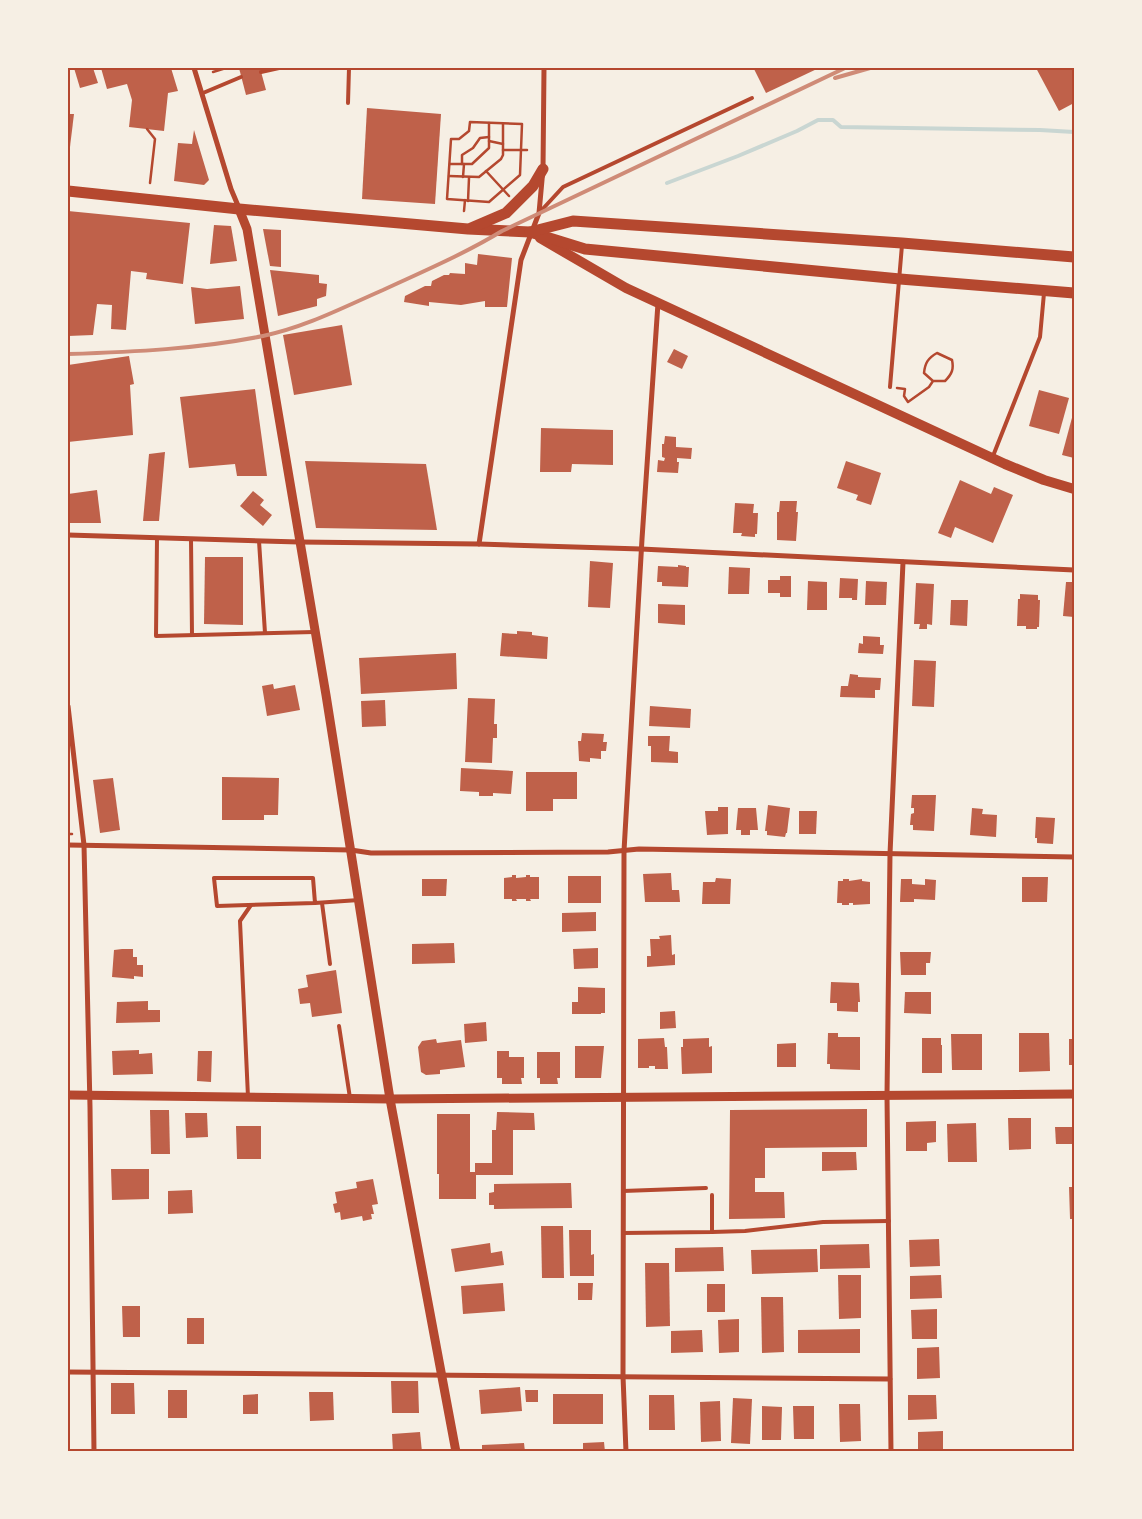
<svg xmlns="http://www.w3.org/2000/svg" width="1142" height="1519" font-family="Jost,sans-serif">
<style>
.lines{fill:none;stroke-linecap:round;stroke-linejoin:round}
.stream{stroke:#c9d6d2;stroke-width:4}
.building{fill:#bf614a}
.path{stroke:#b5482f;stroke-width:2.5}
.service{stroke:#b5482f;stroke-width:4}
.minor{stroke:#b5482f;stroke-width:5}
.tertiary{stroke:#b5482f;stroke-width:9}
.secondary{stroke:#b5482f;stroke-width:10}
.primary{stroke:#b5482f;stroke-width:11}
.rail{stroke:#cf8b77;stroke-width:4}
.neatline{fill:none;stroke:#b5482f;stroke-width:2}
</style>
<rect width="100%" height="100%" fill="#f6efe4"/>
<g class="lines">
<path class="stream" d="M667,183l71,-27 59,-25 21,-11h15l8,7 199,3 34,2"/>
</g>
<g class="building">
<path d="M74,68h19l5,15 -18,5z"/>
<path d="M101,68h70l7,23 -10,2 -4,38 -35,-4 3,-27 -5,-16 -20,5z"/>
<path d="M239,68h21l6,22 -20,5z"/>
<path d="M758,68h61l-53,25 -12,-24z"/>
<path d="M1036,68h38v35l-15,8z"/>
<path d="M367,108l74,6 -6,90 -73,-5z"/>
<path d="M68,114h6l-5,41h-1z"/>
<path d="M194,130l15,50 -5,5 -30,-4 4,-38 14,1z"/>
<path d="M68,211l122,12 -7,61 -37,-5 1,-6 -16,-2 -5,59 -15,-1 1,-24 -15,-1 -4,31 -25,1z"/>
<path d="M214,225l17,1 6,35 -27,3z"/>
<path d="M263,229l18,1v37l-11,-1z"/>
<path d="M478,254l34,4 -5,49h-22v-6l-24,4 -32,-3v4l-25,-4 1,-6 20,-10h6l1,-5 12,-6h5l1,-2 15,1v-11l12,2z"/>
<path d="M270,270l49,5v8l8,1 -1,12 -9,3v7l-39,10z"/>
<path d="M240,286l4,33 -49,5 -4,-37 16,2z"/>
<path d="M342,325l10,60 -58,10 -11,-60z"/>
<path d="M674,349l14,7 -6,13 -15,-7z"/>
<path d="M129,356l5,28 -4,1 3,50 -65,7v-77z"/>
<path d="M255,389l12,87h-30l-2,-12 -46,4 -9,-71z"/>
<path d="M1039,390l30,8 -10,36 -30,-8z"/>
<path d="M1073,414l1,1v43l-12,-3z"/>
<path d="M541,428l72,2v35l-41,-1 -1,8h-31z"/>
<path d="M665,436l11,1v10l16,1 -1,11 -14,-1v4h2l-1,11 -21,-1 1,-12 6,1 1,-3 -3,-1v-13h2z"/>
<path d="M165,452l-6,69h-16l6,-67z"/>
<path d="M305,461l121,3 11,66 -121,-2z"/>
<path d="M846,461l35,12 -10,32 -15,-5 2,-5 -21,-7z"/>
<path d="M960,480l31,14 3,-7 19,8 -20,48 -38,-16 -4,11 -13,-5z"/>
<path d="M97,490l4,33h-33v-29z"/>
<path d="M253,491l11,9 -4,5 12,10 -9,11 -23,-20z"/>
<path d="M780,501h17l-1,11h2l-2,29 -19,-1v-28h2z"/>
<path d="M735,503l19,1 -1,9h5l-1,21h-2v3l-14,-1 1,-3h-9z"/>
<path d="M205,557h38v68l-39,-1z"/>
<path d="M590,561l23,2 -3,45 -22,-1z"/>
<path d="M678,565l8,1v1h3l-1,20 -26,-1v-4h-5l1,-16 20,1z"/>
<path d="M729,567l21,1 -1,26h-21z"/>
<path d="M780,576h11v21h-11v-4h-12v-13h12z"/>
<path d="M840,578l18,1 -1,21h-5v-2h-13z"/>
<path d="M808,581l19,1v28h-20z"/>
<path d="M866,581l21,1 -1,23h-21z"/>
<path d="M1066,582h8v35l-11,-1z"/>
<path d="M916,583l18,1 -2,41 -5,-1v5h-8l1,-5h-6z"/>
<path d="M1020,594l18,1v5h2l-1,27h-2v2h-11v-3h-9l1,-27h2z"/>
<path d="M951,600h17l-1,26 -17,-1z"/>
<path d="M658,604l27,1v20l-27,-2z"/>
<path d="M517,631l15,1v3l16,2 -1,22 -47,-3 2,-23 15,1z"/>
<path d="M863,636l17,1v8h4l-1,9 -25,-1 1,-10 4,1z"/>
<path d="M456,653l1,36 -96,5 -2,-36z"/>
<path d="M914,660l22,1 -2,46 -22,-1z"/>
<path d="M850,674l8,1v2l23,1 -1,12h-5v8l-35,-1 1,-11h7z"/>
<path d="M273,684l1,5 21,-4 5,25 -33,6 -5,-30z"/>
<path d="M468,698l27,1 -1,25h3v14h-4l-1,25 -27,-1z"/>
<path d="M385,700l1,26 -24,1 -1,-26z"/>
<path d="M650,706l41,3 -1,19 -41,-2z"/>
<path d="M582,733l22,1 -1,8h4l-1,9h-5v8l-11,-1v4l-11,-1 -1,-20h3z"/>
<path d="M648,736h22l-1,15 9,1v11l-27,-1v-16h-3z"/>
<path d="M461,768l52,3 -2,23 -18,-1v3h-14v-4l-19,-1z"/>
<path d="M526,772h51v27h-24v12h-27z"/>
<path d="M222,777l57,1 -1,37h-14v5h-42z"/>
<path d="M113,778l7,52 -20,3 -7,-53z"/>
<path d="M912,795h24l-2,36 -21,-1v-5h-3l1,-11 3,-1v-5h-3z"/>
<path d="M768,805l22,3 -3,25h-1l-1,4 -18,-2v-4h-2z"/>
<path d="M718,807h10v27l-21,1 -2,-24h13z"/>
<path d="M738,808h18l2,22h-8v5h-9v-5h-5z"/>
<path d="M972,808l11,1 -1,5 15,1 -1,22 -26,-2z"/>
<path d="M799,811h18l-1,23h-17z"/>
<path d="M1036,817l19,1 -2,26 -16,-1v-5h-2z"/>
<path d="M671,873l1,17h7l1,12h-35l-2,-28z"/>
<path d="M512,875h4v3l10,-1v-2h4v2h9v22h-9l1,2h-5v-2h-10l1,2h-5v-2h-8v-21l8,-1z"/>
<rect x="568" y="876" width="33" height="27"/>
<path d="M1022,877h26l-1,25h-25z"/>
<path d="M716,878l15,1 -1,25h-28l1,-22h12z"/>
<path d="M422,879h25l-1,17h-24z"/>
<path d="M843,879h6v2l13,-2v2l8,1v22l-17,1v-2h-4v2h-7v-2h-5l1,-22h5z"/>
<path d="M901,879h11v5l13,1v-6l11,1 -1,20 -21,-1v3h-14z"/>
<path d="M596,912v19l-34,1v-19z"/>
<path d="M671,935l1,20 3,-1v11l-28,2v-11h4l-1,-17h10l-1,-3z"/>
<path d="M454,943l1,20 -43,1v-20z"/>
<path d="M598,948v20l-24,1 -1,-20z"/>
<path d="M122,949h11v8h4v8h6v12l-9,-1v3l-22,-2 2,-27z"/>
<path d="M900,952h31l-1,11h-4v12h-25z"/>
<path d="M336,970l6,43 -30,4 -2,-14 -10,1 -2,-15 10,-2 -2,-12z"/>
<path d="M831,982l28,1 1,19h-2v10l-21,-1v-8h-7z"/>
<path d="M578,987l27,1v25h-4v1h-29v-12h6z"/>
<path d="M905,992h26v22l-27,-1z"/>
<path d="M148,1001v9h12v12l-44,1 1,-21z"/>
<path d="M675,1011l1,17 -16,1v-17z"/>
<path d="M486,1022l1,19 -22,2 -1,-19z"/>
<path d="M828,1033h10v4h22v33l-30,-1v-5h-3z"/>
<path d="M1019,1033h30l1,38 -31,1z"/>
<path d="M951,1034h31v36h-30z"/>
<path d="M664,1038l1,9h2l1,22h-13v-3h-6v2h-11v-29z"/>
<path d="M709,1038v9l3,-1v27l-30,1 -1,-27h2v-8z"/>
<path d="M922,1038h19v7h1v28h-20z"/>
<path d="M436,1039l1,4 24,-3 4,27 -25,3v4l-14,1 -5,-3 -3,-25 4,-6z"/>
<rect x="1069" y="1039" width="5" height="26"/>
<path d="M796,1043v24h-19v-23z"/>
<path d="M575,1046h29l-3,32h-26z"/>
<path d="M139,1050v4l13,-1 1,21 -40,1 -1,-24z"/>
<path d="M198,1051h14l-1,31 -14,-1z"/>
<path d="M497,1051h12v6h15v21h-3l1,6h-20v-6h-5z"/>
<path d="M537,1052h23v26h-3l1,6h-18v-6h-3z"/>
<path d="M867,1109v38l-102,1v30h-10v14h29l1,26 -56,1 1,-109z"/>
<path d="M150,1110h19l1,44h-19z"/>
<path d="M497,1112l37,1 1,17h-22v45h-37v24h-37v-25h-2v-60h33v58h5v-9h17v-33h4z"/>
<path d="M185,1113h22l1,24 -22,1z"/>
<path d="M1008,1118h23v31l-22,1z"/>
<path d="M936,1121v21l-9,1v8h-21v-29z"/>
<path d="M976,1123l1,39h-29l-1,-38z"/>
<path d="M236,1126h25v33h-24z"/>
<path d="M1055,1127h19v17h-18z"/>
<path d="M822,1152h34l1,18 -35,1z"/>
<path d="M111,1169h38v30l-37,1z"/>
<path d="M373,1179l5,25 -6,1 2,9h-3l1,5 -9,2 -1,-5 -21,4 -1,-8 -5,1 -2,-9 4,-1 -2,-11 22,-4 -1,-6z"/>
<path d="M571,1183l1,25 -78,1v-4h-5v-12l5,-1v-8z"/>
<path d="M1069,1187h5v32h-4z"/>
<path d="M192,1190l1,23 -25,1v-23z"/>
<path d="M541,1226h22l1,52h-22z"/>
<path d="M569,1230h22v25l3,-1v22h-24z"/>
<path d="M939,1239l1,27 -30,1 -1,-27z"/>
<path d="M490,1243l1,10 11,-2 2,14 -49,7 -4,-23z"/>
<path d="M869,1244l1,24 -50,1v-24z"/>
<path d="M723,1247l1,24 -49,1v-24z"/>
<path d="M817,1249l1,23 -66,2 -1,-24z"/>
<path d="M645,1263h24l1,63 -24,1z"/>
<path d="M838,1275h23v43l-22,1z"/>
<path d="M941,1275l1,23 -32,1v-23z"/>
<path d="M503,1283l2,28 -42,3 -2,-28z"/>
<path d="M578,1283h15l-1,17h-14z"/>
<rect x="707" y="1284" width="18" height="28"/>
<path d="M761,1297h22l1,55 -22,1z"/>
<path d="M122,1306h18v31h-17z"/>
<path d="M937,1309v30h-25l-1,-29z"/>
<rect x="187" y="1318" width="17" height="26"/>
<path d="M739,1319v33l-20,1 -1,-33z"/>
<path d="M860,1329v24h-62v-23z"/>
<path d="M702,1330l1,22 -32,1v-22z"/>
<path d="M939,1347l1,31 -23,1v-31z"/>
<path d="M391,1381h27l1,32h-27z"/>
<path d="M111,1383h23l1,31h-24z"/>
<path d="M520,1387l2,24 -41,3 -2,-24z"/>
<rect x="168" y="1390" width="19" height="28"/>
<path d="M525,1390h13v12h-12z"/>
<path d="M309,1392h24l1,28 -24,1z"/>
<path d="M258,1394v20h-15v-19z"/>
<rect x="553" y="1394" width="50" height="30"/>
<path d="M649,1395h25l1,35h-26z"/>
<path d="M908,1395h28l1,24 -29,1z"/>
<path d="M733,1398l19,1 -2,45 -19,-1z"/>
<path d="M720,1401l1,40 -20,1 -1,-40z"/>
<path d="M839,1404h21l1,37 -21,1z"/>
<path d="M762,1406l20,1 -1,33h-19z"/>
<path d="M793,1406h21v33h-20z"/>
<path d="M943,1431v21h-25v-20z"/>
<path d="M420,1432l2,20h-29l-1,-18z"/>
<path d="M604,1442l1,10h-22v-9z"/>
<path d="M524,1443l1,9h-43v-7z"/>
</g>
<g class="lines">
<g class="path">
<path d="M213,72l13,-4"/>
<path d="M470,122l52,2 -2,51 -31,27 -42,-3 4,-60h8l10,-8z"/>
<path d="M147,129l8,10 -5,44"/>
<path d="M489,141l14,3"/>
<path d="M503,150h24"/>
<path d="M450,164h22l17,-16v-25"/>
<path d="M462,164v-9l11,-7 7,-10 9,-1"/>
<path d="M486,171l23,25"/>
<path d="M449,176l30,1 22,-18 2,-4v-31"/>
<path d="M463,177l1,-13"/>
<path d="M468,201l1,-23"/>
<path d="M464,211l1,-11"/>
<path d="M897,388l8,1 -1,7 4,6 21,-15 4,-6 -9,-8c1,-10 4,-15 13,-20l15,7c2,9 0,14 -7,21h-12"/>
<path d="M68,834h4"/>
</g>
<g class="service">
<path d="M261,72l18,-4"/>
<path d="M203,93l38,-16"/>
<path d="M348,103l1,-35"/>
<path d="M539,213l24,-26 189,-89"/>
<path d="M890,387l12,-142"/>
<path d="M993,456l47,-119 4,-44"/>
<path d="M157,538l-1,98 158,-4"/>
<path d="M191,539l1,96"/>
<path d="M259,541l6,92"/>
<path d="M315,903l-98,3 -3,-28h99l2,25 44,-3"/>
<path d="M322,903l8,61"/>
<path d="M339,1026l11,72"/>
<path d="M248,1097l-8,-176 11,-16"/>
<path d="M623,1191l83,-3"/>
<path d="M712,1232l33,-1 78,-9 66,-1"/>
<path d="M623,1233l89,-1v-37"/>
</g>
<g class="minor">
<path d="M194,68l37,121 8,19"/>
<path d="M68,535l231,7 180,2 162,5 433,21"/>
<path d="M479,544l42,-284 18,-47 4,-44 1,-101"/>
<path d="M68,706l16,139 6,262 4,345"/>
<path d="M68,845l283,5 20,3 237,-1 31,-3 435,8"/>
<path d="M68,1372l822,7"/>
<path d="M626,1452l-3,-76 1,-525 18,-312 16,-236"/>
<path d="M891,1452l-4,-356 3,-242 13,-292"/>
</g>
<g class="tertiary">
<path d="M239,209l8,20 79,466 64,404 66,353"/>
<path d="M68,1095l322,4 684,-5"/>
</g>
<path class="secondary" d="M540,238l86,50 379,176 39,16 30,9"/>
<g class="primary">
<path d="M68,191l171,18 229,20 62,3 55,17 315,30 174,14"/>
<path d="M471,228l35,-15 27,-27 10,-17"/>
<path d="M530,232l43,-11 329,22 172,14"/>
</g>
<g class="rail">
<path d="M835,78l35,-10"/>
<path d="M68,354c65,-2 131,-5 195,-18 43,-9 81,-29 120,-46 41,-19 81,-36 119,-59l343,-163"/>
</g>
</g>
<rect width="1142" height="1519" fill="none" stroke="#f6efe4" stroke-width="138"/>
<rect x="69" y="69" width="1004" height="1381" class="neatline"/>
</svg>
